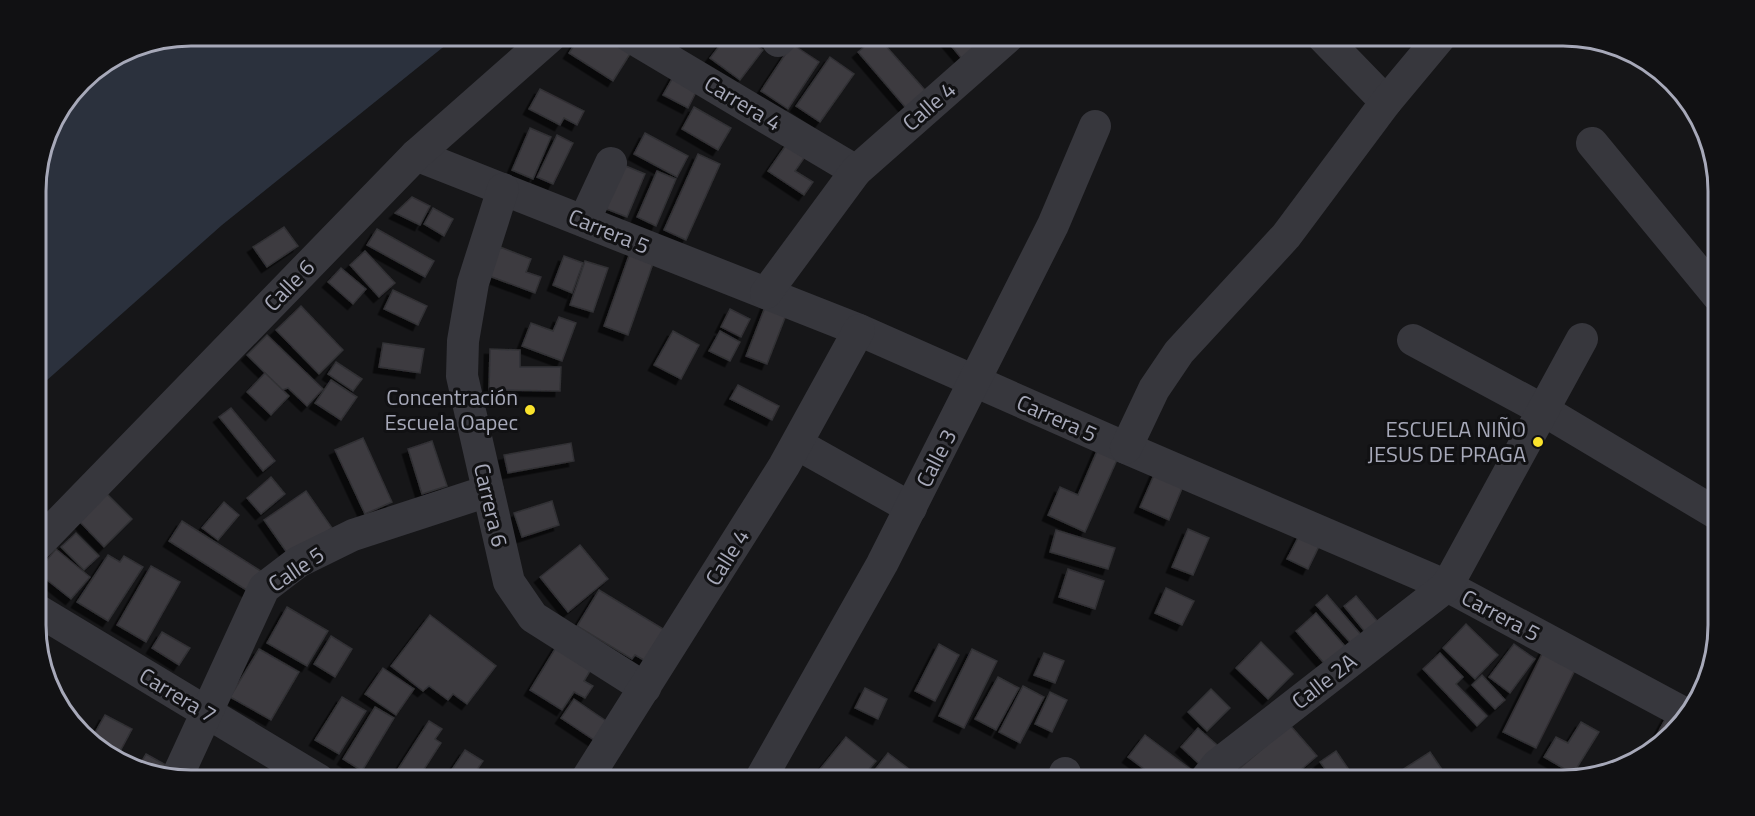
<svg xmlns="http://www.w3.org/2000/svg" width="1755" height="816" font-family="'Titillium Web',sans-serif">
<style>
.water{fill:#2b313d}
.building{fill:#3c3b40;stroke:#313034;stroke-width:1.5;filter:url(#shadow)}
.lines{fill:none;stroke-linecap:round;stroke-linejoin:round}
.minor{stroke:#37373d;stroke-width:32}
.poi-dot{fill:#fae32c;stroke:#111113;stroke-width:2}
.labels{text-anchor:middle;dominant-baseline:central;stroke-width:6;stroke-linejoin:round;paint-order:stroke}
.street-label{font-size:22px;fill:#a7a9b9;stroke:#111113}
.poi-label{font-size:22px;fill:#a7a9b9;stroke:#111113;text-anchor:end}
.rim{fill:none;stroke:#a7a9b9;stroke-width:3}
</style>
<defs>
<filter id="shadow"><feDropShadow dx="-5.5" dy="5.5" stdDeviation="0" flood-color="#0009"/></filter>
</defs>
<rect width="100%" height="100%" fill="#161618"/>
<path class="water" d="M191,36h266l-235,189 -185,164 -1,-208 16,-58 37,-48 43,-27z"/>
<g class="building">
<path d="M580,36h39l16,10 -22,35 -44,-28z"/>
<path d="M727,36h32l-6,7 10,7 -23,30 -30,-22z"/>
<path d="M877,36l55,62 -20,17 -54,-63z"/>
<path d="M943,36h33l11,13 -20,16z"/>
<path d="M792,44l27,18 -31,47 -27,-18z"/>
<path d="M830,57l24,17 -34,48 -24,-16z"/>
<path d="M676,72l24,12 -12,24 -25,-13z"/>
<path d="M540,89l44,22 -7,14 -13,-7 -4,7 -31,-16z"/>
<path d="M694,107l37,21 -13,22 -36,-21z"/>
<path d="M530,128l21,9 -18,42 -21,-9z"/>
<path d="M645,133l43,23 -11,21 -43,-23z"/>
<path d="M557,135l16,8 -20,41 -16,-7z"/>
<path d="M793,135l18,13 -16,23 18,11 -9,13 -36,-24z"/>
<path d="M698,154l22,10 -34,76 -22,-10z"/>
<path d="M621,164l24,10 -18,43 -23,-9z"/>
<path d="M657,171l19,8 -20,47 -19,-9z"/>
<path d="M412,197l18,9 -10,19 -25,-12z"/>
<path d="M433,208l20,11 -9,17 -20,-12z"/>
<path d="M284,227l14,19 -31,21 -14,-20z"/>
<path d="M377,229l57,32 -9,16 -58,-32z"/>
<path d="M500,247l31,12 -5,13 15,5 -6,16 -46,-17z"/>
<path d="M632,247l24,8 -28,80 -24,-9z"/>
<path d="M365,251l30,32 -16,14 -29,-32z"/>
<path d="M564,256l19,7 -11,30 -19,-8z"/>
<path d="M585,261l23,7 -15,44 -23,-7z"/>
<path d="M341,268l25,21 -13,15 -25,-22z"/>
<path d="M393,290l34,16 -9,19 -34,-16z"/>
<path d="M767,302l21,8 -21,54 -21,-8z"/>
<path d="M301,306l42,44 -24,24 -43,-44z"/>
<path d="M730,309l20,10 -9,18 -20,-10z"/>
<path d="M559,317l17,6 -14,38 -40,-15 9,-23 22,8z"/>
<path d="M673,331l26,14 -18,34 -27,-14z"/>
<path d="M720,331l20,11 -10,19 -21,-10z"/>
<path d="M267,335l56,54 -16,17 -19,-18 -6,2 -35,-35z"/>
<path d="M383,343l41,6 -4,24 -41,-6z"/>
<path d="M490,349l30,1v17h41l-1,24 -71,-1z"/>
<path d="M336,362l26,17 -9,12 -25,-17z"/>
<path d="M265,373l24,23 -18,19 -24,-23z"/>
<path d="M331,380l26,17 -16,23 -26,-17z"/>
<path d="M738,385l41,21 -7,14 -42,-21z"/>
<path d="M231,408l44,53 -12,10 -44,-54z"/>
<path d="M363,438l29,64 -27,12 -30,-64z"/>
<path d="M432,441l15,45 -25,8 -14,-45z"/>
<path d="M571,443l3,18 -66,12 -4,-18z"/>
<path d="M1100,444l20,9 -35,79 -37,-17 12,-28 18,8z"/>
<path d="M1157,468l29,11 -17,41 -29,-13z"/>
<path d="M271,477l14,17 -24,20 -14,-16z"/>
<path d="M306,491l26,37 -42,29 -26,-37z"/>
<path d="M106,493l26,26 -28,28 -25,-26z"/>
<path d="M552,501l7,24 -37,12 -8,-24z"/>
<path d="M224,502l15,13 -21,25 -16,-12z"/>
<path d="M182,521l85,54 -13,20 -85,-54z"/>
<path d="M1188,529l21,9 -16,37 -21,-8z"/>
<path d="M1056,530l59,18 -7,21 -58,-17z"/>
<path d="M1302,530l20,10 -14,29 -21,-10z"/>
<path d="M76,533l23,23 -15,14 -23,-23z"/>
<path d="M580,545l28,34 -40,33 -28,-35z"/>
<path d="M56,549l34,28 -19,22 -34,-27z"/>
<path d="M108,555l12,7 4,-6 19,11 -35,54 -31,-19z"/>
<path d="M151,566l29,16 -34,60 -29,-17z"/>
<path d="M1068,569l36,12 -9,28 -36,-12z"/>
<path d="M1166,588l28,13 -12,24 -27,-12z"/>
<path d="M599,590l74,45 -19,31 -19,-11 -3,4 -55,-33z"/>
<path d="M1327,595l41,48 -10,8 -42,-46z"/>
<path d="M1356,596l27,32 -13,10 -26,-32z"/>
<path d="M287,607l41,24 -21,35 -40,-23z"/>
<path d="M1316,613l34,39 -20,18 -34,-39z"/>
<path d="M430,615l66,51 -29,38 -14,-10 -5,6 -19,-14 -6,5 -32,-25z"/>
<path d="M1466,624l32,31 -23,24 -32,-31z"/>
<path d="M162,632l28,16 -11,17 -27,-17z"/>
<path d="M331,636l21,13 -17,28 -21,-13z"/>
<path d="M1261,642l32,32 -25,25 -32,-31z"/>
<path d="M558,644l35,22 -9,15 9,5 -8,12 -11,-6 -12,18 -32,-20z"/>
<path d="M939,644l20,11 -24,46 -20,-10z"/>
<path d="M1514,644l21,15 -25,34 -21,-16z"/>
<path d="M1547,644l33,16 -44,88 -33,-16z"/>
<path d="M259,649l40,23 -28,48 -41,-23z"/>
<path d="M972,649l25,12 -33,67 -25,-12z"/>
<path d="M1044,653l20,8 -9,22 -21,-8z"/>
<path d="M1440,653l23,24 -7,7 31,32 -10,10 -54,-57z"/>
<path d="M383,668l31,21 -18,26 -31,-21z"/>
<path d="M1482,675l23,25 -10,9 -23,-24z"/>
<path d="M998,677l21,11 -23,42 -21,-11z"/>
<path d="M1023,686l21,11 -24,46 -21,-11z"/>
<path d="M865,688l22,11 -9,20 -23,-11z"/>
<path d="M1211,689l19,19 -23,23 -19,-19z"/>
<path d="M1050,692l17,8 -15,32 -17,-8z"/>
<path d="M342,697l24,14 -27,43 -24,-14z"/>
<path d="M574,699l35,24 -12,19 -36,-24z"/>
<path d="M375,707l19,11 -32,53 -19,-12z"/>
<path d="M1668,714l10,6 -28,34 -4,1z"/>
<path d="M105,715l27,14 -15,28 -25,-19z"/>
<path d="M429,721l13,8 -7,10 6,4 -24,37h-26z"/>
<path d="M1581,722l18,10 -26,42 -29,-17 12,-20 12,6z"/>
<path d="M1290,725l27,31 -28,24h-51l-5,-6z"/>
<path d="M1198,728l27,24 -17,20 -27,-25z"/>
<path d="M1145,735l56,42 -2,3h-40l-31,-23z"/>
<path d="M846,737l30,24 -16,19h-34l-9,-7z"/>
<path d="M465,750l18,11 -13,19h-25z"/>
<path d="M1336,751l20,29h-23l-13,-18z"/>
<path d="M1430,752l13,19 -14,9h-25l-5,-8z"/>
<path d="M888,753l26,20 -5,7h-42z"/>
<path d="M146,754l29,16 -3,6 -35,-7z"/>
<path d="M1311,769l6,11h-21l-1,-1z"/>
</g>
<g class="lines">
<g class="minor">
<path d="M629,36l227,135"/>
<path d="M1322,36l64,66"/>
<path d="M778,41l5,-5"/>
<path d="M1592,143l126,153"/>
<path d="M416,155l443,175 267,118 321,138 237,127"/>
<path d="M503,189l-30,94 -10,58 -1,35 47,206 24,35 112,71"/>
<path d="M584,221l27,-58"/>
<path d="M766,293l90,-122 153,-135"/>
<path d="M1413,340l130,70 176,105"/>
<path d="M797,444l114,64"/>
<path d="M1126,448l28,-59 25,-37 107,-116 100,-134 55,-66"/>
<path d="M37,545l379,-390 135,-119"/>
<path d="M37,610l282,170"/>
<path d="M177,777l87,-189 34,-26 55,-27 135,-44"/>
<path d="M586,780l198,-314 75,-136"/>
<path d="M760,780l122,-216 171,-339 42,-99"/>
<path d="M1062,780l3,-7"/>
<path d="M1205,780l12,-15 230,-179 135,-247"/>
</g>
</g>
<g class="poi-dot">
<circle cx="530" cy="410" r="6"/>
<circle cx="1538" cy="442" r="6"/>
</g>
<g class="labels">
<g class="street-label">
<text transform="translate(743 103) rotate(31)">Carrera 4</text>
<text transform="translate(929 106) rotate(-41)">Calle 4</text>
<text transform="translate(609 231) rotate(22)">Carrera 5</text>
<text transform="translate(289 285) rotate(-46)">Calle 6</text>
<text transform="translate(1057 418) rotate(24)">Carrera 5</text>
<text transform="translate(936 458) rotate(-63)">Calle 3</text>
<text transform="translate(491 505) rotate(77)">Carrera 6</text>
<text transform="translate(727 557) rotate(-58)">Calle 4</text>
<text transform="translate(296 569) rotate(-34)">Calle 5</text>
<text transform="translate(1501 615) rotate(28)">Carrera 5</text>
<text transform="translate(1324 681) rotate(-38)">Calle 2A</text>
<text transform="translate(178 695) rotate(31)">Carrera 7</text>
</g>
<g class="poi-label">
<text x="518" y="397">Concentración<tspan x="518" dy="25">Escuela Oapec</tspan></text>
<text x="1526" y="429">ESCUELA NIÑO<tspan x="1526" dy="25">JESUS DE PRAGA</tspan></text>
</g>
</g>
<path d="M0 0H1755V816H0ZM191 46H1563A145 145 0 0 1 1708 191V625A145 145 0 0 1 1563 770H191A145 145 0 0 1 46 625V191A145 145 0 0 1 191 46Z" fill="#111113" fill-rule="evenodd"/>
<path class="rim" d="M191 46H1563A145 145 0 0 1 1708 191V625A145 145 0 0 1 1563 770H191A145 145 0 0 1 46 625V191A145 145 0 0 1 191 46Z"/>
</svg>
